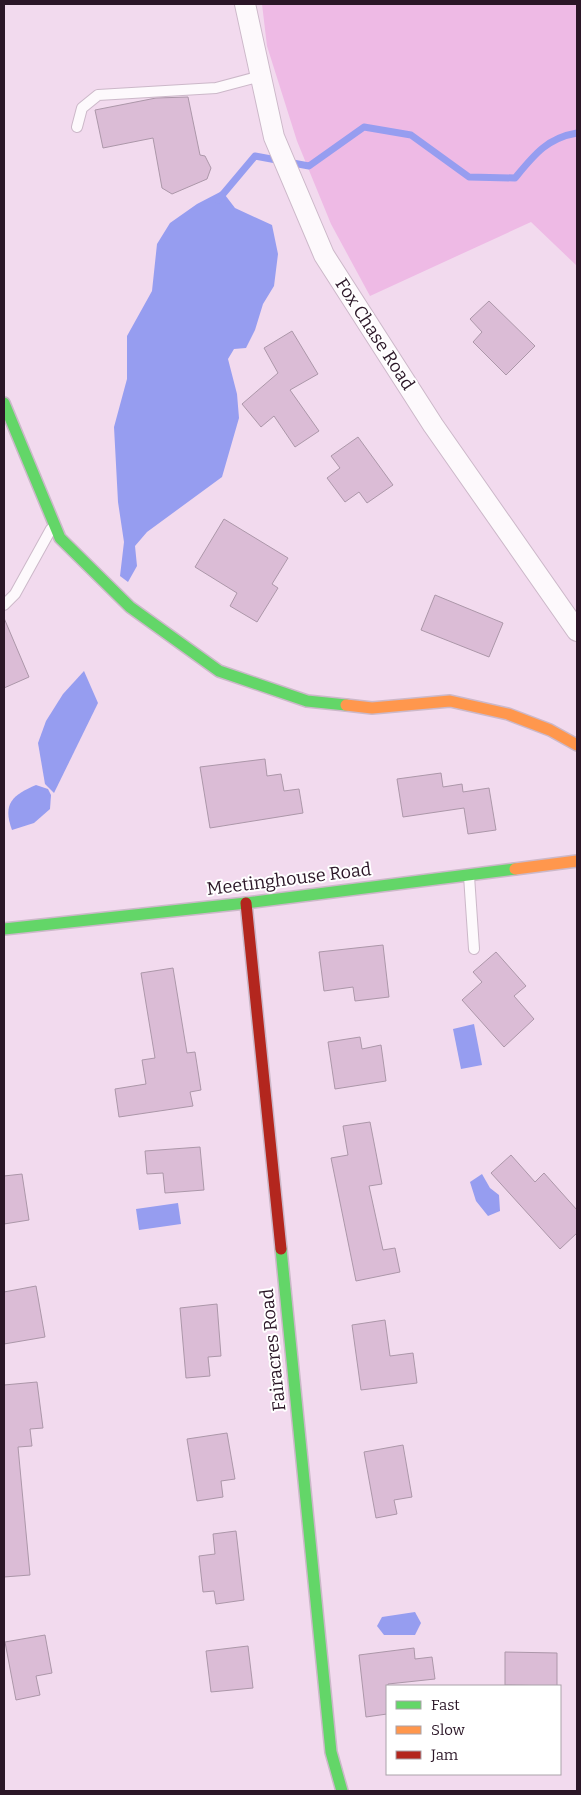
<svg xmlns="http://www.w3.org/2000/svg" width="581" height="1795" font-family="Bitter,serif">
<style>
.green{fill:#eebae5}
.water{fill:#969df0}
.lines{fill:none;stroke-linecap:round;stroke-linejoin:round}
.stream{stroke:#969df0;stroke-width:7}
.building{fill:#dbbcd6;stroke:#ac97a9}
.lane-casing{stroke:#ccb8c9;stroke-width:12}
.street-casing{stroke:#ccb8c9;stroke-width:22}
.fast-casing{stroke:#ccb8c9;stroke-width:14}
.slow-casing{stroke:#ccb8c9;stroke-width:14}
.jam-casing{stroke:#ccb8c9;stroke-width:14}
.lane{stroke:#fdf9fc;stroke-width:10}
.street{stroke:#fdf9fc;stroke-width:20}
.fast{stroke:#63d668;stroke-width:11}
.slow{stroke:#ff974d;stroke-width:11}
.jam{stroke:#b3261e;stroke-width:11}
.labels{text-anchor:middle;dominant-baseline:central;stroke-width:4;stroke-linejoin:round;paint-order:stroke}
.street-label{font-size:18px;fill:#2b1627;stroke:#fff}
</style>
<rect width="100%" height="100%" fill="#f2daee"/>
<path class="green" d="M262,4h315v262l-46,-44 -161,74 -39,-72 -34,-83 -30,-95z"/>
<g class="water">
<path d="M222,191l13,17 37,17 6,29 -4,32 -11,18 -8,26 -9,18 -12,1 -6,10 9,35 2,24 -17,59 -75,55 -12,14 2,20 -9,16 -8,-6 4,-34 -6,-40 -4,-75 13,-48v-43l25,-45 5,-47 13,-21 27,-19z"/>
<path d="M84,671l14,32 -44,90 -9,-9 -7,-41 8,-22 17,-27z"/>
<path d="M36,785l12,4 3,6 -1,14 -16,14 -22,7c-10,-27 1,-35 24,-45z"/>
<path d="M474,1024l8,41 -21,4 -8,-40z"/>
<path d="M482,1174l8,14 9,7 1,16 -12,5 -12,-15 -6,-19z"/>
<path d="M178,1203l3,21 -42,6 -3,-21z"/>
<path d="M415,1612l6,11 -6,12h-31l-7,-9 5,-9z"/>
</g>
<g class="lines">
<path class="stream" d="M218,200l37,-44 54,10 55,-39 47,8 58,42 46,1c19,-23 32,-40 62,-45"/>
</g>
<g class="building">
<path d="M188,97l12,58 5,1 6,12 -4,11 -35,15 -10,-6 -9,-50 -50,10 -8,-38 61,-12z"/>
<path d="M489,301l46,45 -29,29 -33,-33 9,-10 -12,-13z"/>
<path d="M292,331l26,43 -28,16 29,41 -24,16 -21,-31 -13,11 -19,-23 36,-31 -14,-25z"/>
<path d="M358,437l35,48 -26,18 -8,-11 -14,10 -18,-24 13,-10 -9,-12z"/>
<path d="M224,519l64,39 -16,26 6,4 -21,34 -27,-16 7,-13 -42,-26z"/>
<path d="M435,595l68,28 -14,34 -68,-27z"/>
<path d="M4,618l25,59 -25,11z"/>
<path d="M265,759l2,17 14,-2 3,17 15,-2 4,24 -93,15 -10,-61z"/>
<path d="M441,773l2,14 19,-3 1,8 26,-4 7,42 -28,4 -4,-26 -61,9 -6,-38z"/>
<path d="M383,945l6,52 -34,4 -2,-14 -29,4 -5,-39z"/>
<path d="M496,952l30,34 -12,10 20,23 -30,28 -42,-47 20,-18 -9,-10z"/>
<path d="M173,968l14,85 8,-1 6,38 -11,2 3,14 -74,11 -4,-28 31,-5 -4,-24 13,-2 -14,-85z"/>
<path d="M360,1037l2,12 19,-4 5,36 -51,8 -7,-47z"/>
<path d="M370,1122l12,62 -13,2 14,64 12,-2 5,24 -44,9 -25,-123 17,-3 -5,-29z"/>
<path d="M200,1147l4,43 -39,3 -2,-20 -16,1 -2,-23z"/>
<path d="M511,1155l24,27 9,-9 33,37v23l-17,16 -69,-76z"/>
<path d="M22,1174l7,46 -25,4v-48z"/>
<path d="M36,1286l9,51 -41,7v-52z"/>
<path d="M217,1304l4,52 -13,1 2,19 -24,2 -6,-70z"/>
<path d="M385,1320l5,36 23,-3 4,30 -56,7 -9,-65z"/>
<path d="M37,1382l6,46 -13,1 2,17 -14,1 12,128 -26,2v-192z"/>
<path d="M227,1433l8,46 -14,2 2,16 -26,4 -10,-62z"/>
<path d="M403,1445l9,52 -18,3 3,14 -21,4 -12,-66z"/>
<path d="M236,1531l8,69 -28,4 -2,-13 -11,1 -4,-36 16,-2 -2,-20z"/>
<path d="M45,1635l7,38 -16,3 4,19 -24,5 -11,-58z"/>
<path d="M248,1646l5,42 -42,4 -5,-41z"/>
<path d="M414,1648l1,11 17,-2 3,22 -47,5 -1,30 -21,3 -7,-62z"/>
<path d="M505,1652l52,1v33l-52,-1z"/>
</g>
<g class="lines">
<g class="lane-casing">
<g id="lane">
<path d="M77,127l5,-19 16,-13 118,-7 45,-12"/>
<path d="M4,605l11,-11 36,-65"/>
<path d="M469,876l5,73"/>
</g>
</g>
<g class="street-casing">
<path id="street" d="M245,4l29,133 50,118 109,170 144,206"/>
</g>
<g class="fast-casing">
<g id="fast">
<path d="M4,403l56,135 70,69 89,64 88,30 39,4"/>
<path d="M4,929l242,-26 269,-34"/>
<path d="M281,1249l50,503 11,39"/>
</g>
</g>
<g class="slow-casing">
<g id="slow">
<path d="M346,705l26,3 78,-7 58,13 42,16 27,15"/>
<path d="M515,869l62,-8"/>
</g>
</g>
<g class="jam-casing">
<path id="jam" d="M246,903l35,346"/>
</g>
<use href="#lane" class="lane"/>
<use href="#street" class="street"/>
<use href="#fast" class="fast"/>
<use href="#slow" class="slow"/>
<use href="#jam" class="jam"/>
</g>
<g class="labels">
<g class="street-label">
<text transform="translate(375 334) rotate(57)">Fox Chase Road</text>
<text transform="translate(289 879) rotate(-7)">Meetinghouse Road</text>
<text transform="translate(273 1350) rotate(-96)">Fairacres Road</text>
</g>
</g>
<rect width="581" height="1795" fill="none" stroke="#2b1627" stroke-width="10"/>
<rect x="386" y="1685" width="175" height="90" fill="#ffffff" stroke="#aaa2a9"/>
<rect x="396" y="1701" width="25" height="8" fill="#63d668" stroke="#aaa2a9"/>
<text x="431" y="1710" font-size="15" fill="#2b1627">Fast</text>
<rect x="396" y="1726" width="25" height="8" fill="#ff974d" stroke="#aaa2a9"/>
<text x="431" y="1735" font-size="15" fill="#2b1627">Slow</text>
<rect x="396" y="1751" width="25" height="8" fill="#b3261e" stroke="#aaa2a9"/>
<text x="431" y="1760" font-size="15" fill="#2b1627">Jam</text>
</svg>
